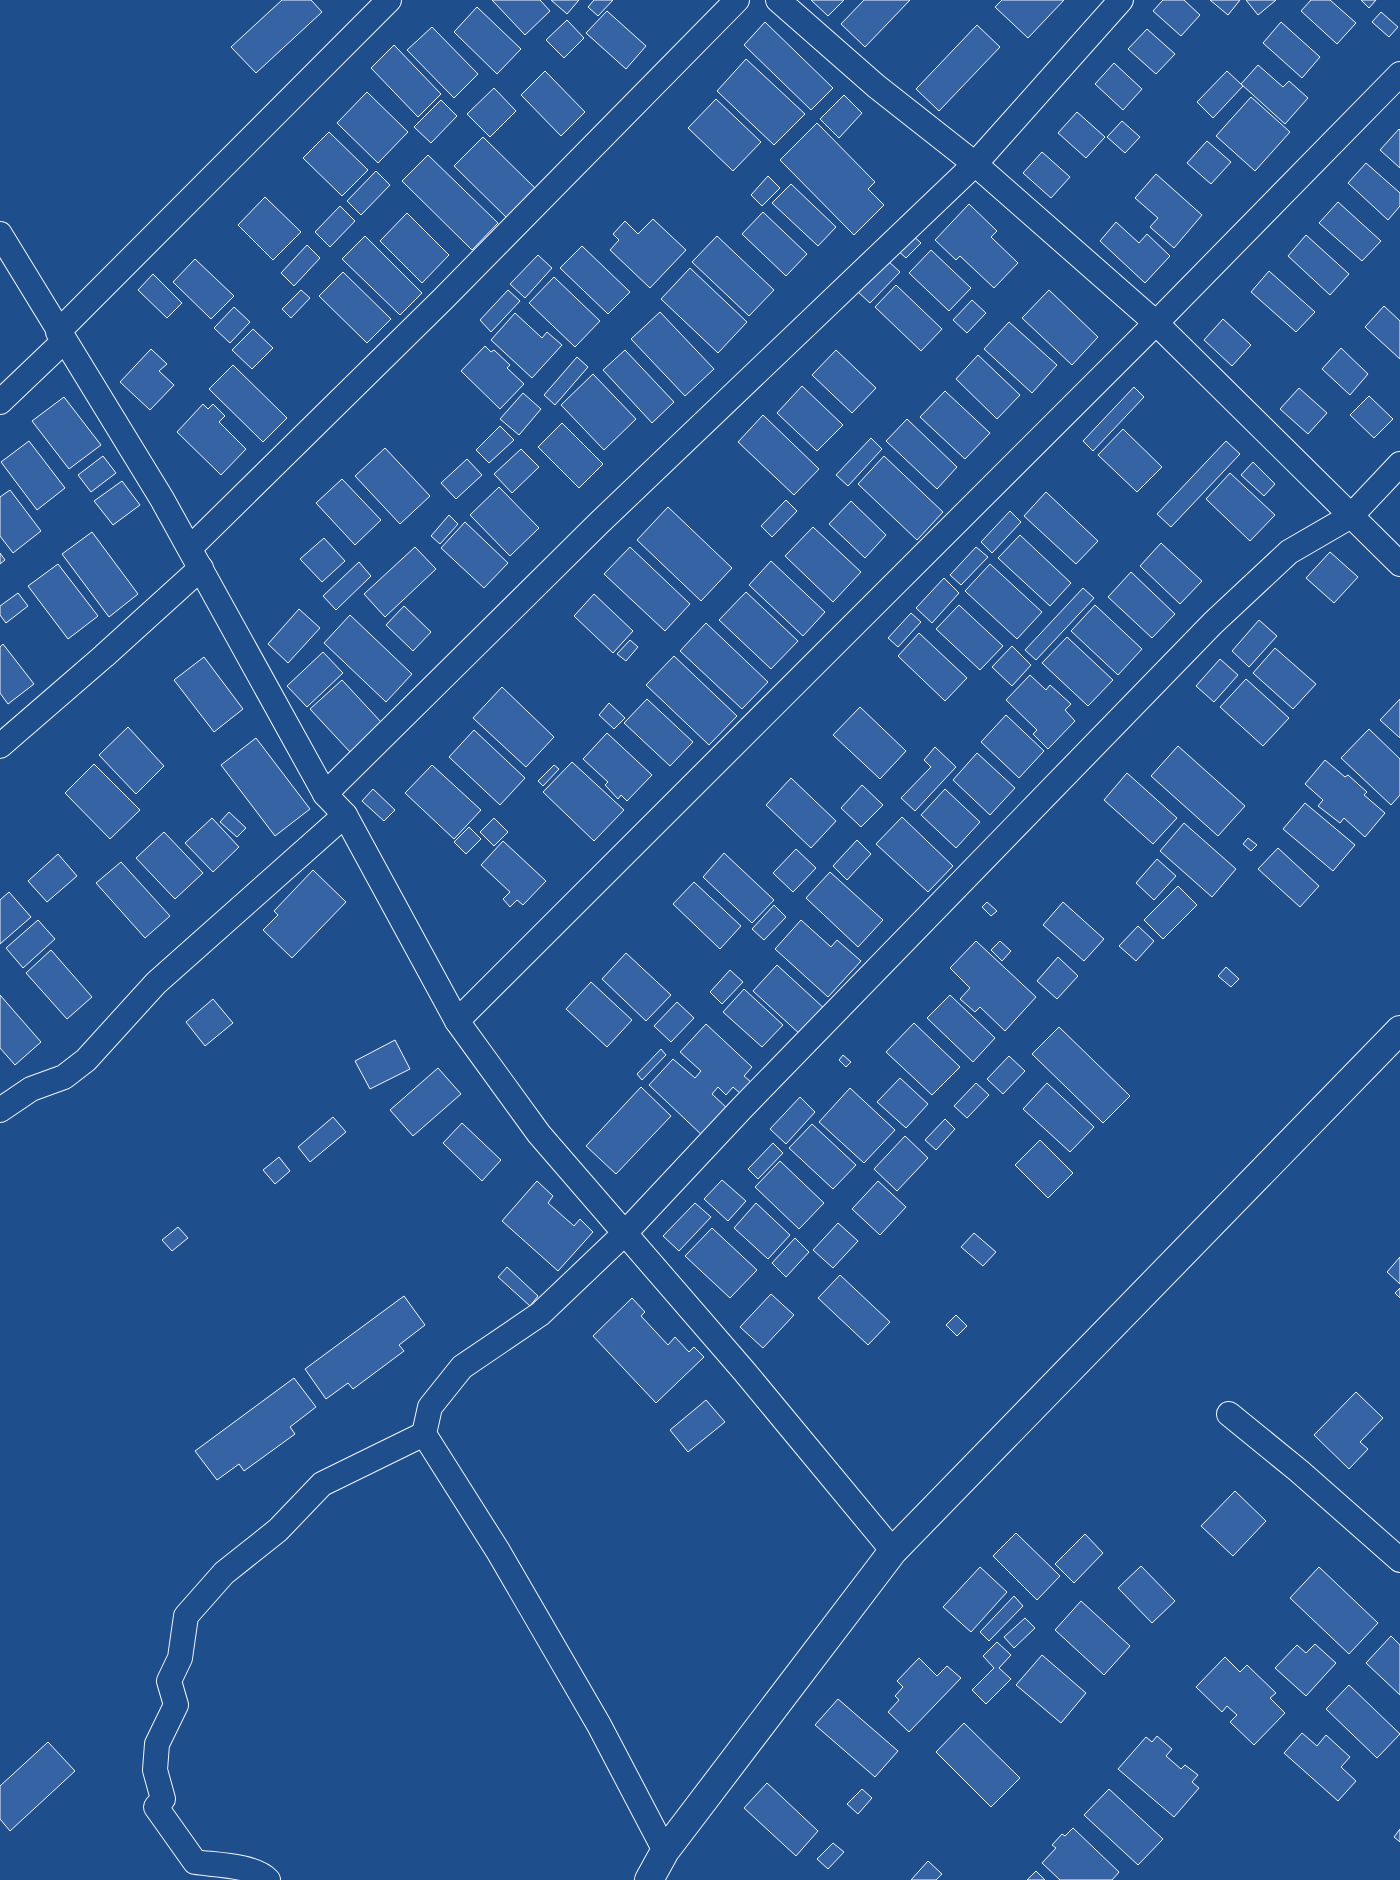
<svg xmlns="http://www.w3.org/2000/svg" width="1400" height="1880" font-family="Karla,sans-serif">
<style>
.building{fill:#3563a3;stroke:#f2f6ff}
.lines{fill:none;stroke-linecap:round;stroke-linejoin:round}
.street-casing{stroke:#f2f6ff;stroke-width:26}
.secondary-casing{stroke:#f2f6ff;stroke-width:30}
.street{stroke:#1f4e8c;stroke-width:24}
.secondary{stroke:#1f4e8c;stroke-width:28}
</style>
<rect width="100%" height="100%" fill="#1f4e8c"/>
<g class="building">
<path d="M282,0h29l11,12 -66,61 -25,-26z"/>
<path d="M492,0h48l10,11 -25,24z"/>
<path d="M551,0h28l-12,14z"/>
<path d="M594,0h19l-15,16 -10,-9z"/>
<path d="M811,0h33l-16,16z"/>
<path d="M864,0h46l-45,47 -24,-23z"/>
<path d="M1002,0h62l-36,38 -33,-31z"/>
<path d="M1163,0h21l16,15 -19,21 -28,-25z"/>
<path d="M1210,0h30l-12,15z"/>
<path d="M1246,0h30l-18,15z"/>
<path d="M1311,0h19l26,23 -19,21 -36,-33z"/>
<path d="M1361,0h15l-7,8z"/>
<path d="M477,7l44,42 -24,25 -43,-42z"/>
<path d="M607,11l39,35 -20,23 -40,-36z"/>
<path d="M1381,12l17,15 -9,10 -17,-15z"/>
<path d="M567,20l17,18 -20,20 -18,-18z"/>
<path d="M765,22l68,66 -22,22 -67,-65z"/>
<path d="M1281,22l39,35 -18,21 -39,-35z"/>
<path d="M977,25l23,22 -61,64 -23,-22z"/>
<path d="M432,27l46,47 -24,24 -47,-48z"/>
<path d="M1147,29l28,25 -19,20 -28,-25z"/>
<path d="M394,45l47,49 -23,23 -47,-49z"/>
<path d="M746,59l59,55 -31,31 -57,-54z"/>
<path d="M1114,63l28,26 -19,21 -28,-26z"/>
<path d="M1258,65l25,22 6,-6 19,17 -23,26 -44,-40z"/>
<path d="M545,71l40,41 -24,24 -40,-41z"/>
<path d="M1227,71l16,15 -30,32 -16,-16z"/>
<path d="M494,88l22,23 -26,26 -23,-23z"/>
<path d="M367,92l41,40 -30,31 -41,-40z"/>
<path d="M844,95l18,18 -23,25 -19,-19z"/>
<path d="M1251,97l39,35 -35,39 -39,-35z"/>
<path d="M716,99l45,43 -28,29 -45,-43z"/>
<path d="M441,100l16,16 -26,27 -17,-16z"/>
<path d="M1077,112l28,25 -19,21 -28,-25z"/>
<path d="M1122,121l18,16 -15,16 -18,-16z"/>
<path d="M817,123l58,59 -7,7 16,16 -30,30 -74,-75z"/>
<path d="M1399,129l1,1v38l-20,-18z"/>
<path d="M329,132l39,38 -26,26 -39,-38z"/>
<path d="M483,137l55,54 -29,29 -55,-54z"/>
<path d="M1207,141l24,21 -20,22 -24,-21z"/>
<path d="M1042,152l28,25 -19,21 -28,-25z"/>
<path d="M428,155l70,68 -26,27 -70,-69z"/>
<path d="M1366,163l34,30v13l-12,14 -40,-37z"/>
<path d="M376,171l14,14 -29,30 -14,-14z"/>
<path d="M1156,174l46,41 -28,33 -24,-21 8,-9 -23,-20z"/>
<path d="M768,176l12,12 -18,18 -11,-11z"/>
<path d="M791,184l45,43 -18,19 -46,-43z"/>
<path d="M265,197l36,35 -28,28 -35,-35z"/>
<path d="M1338,202l43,39 -19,20 -43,-38z"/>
<path d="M969,204l28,27 -6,6 27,26 -24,25 -34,-32 -4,4 -21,-20z"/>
<path d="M340,206l15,15 -25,26 -15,-15z"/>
<path d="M763,212l44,42 -21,22 -44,-42z"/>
<path d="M407,213l42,42 -27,28 -42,-42z"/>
<path d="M653,219l33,31 -36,38 -40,-38 9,-10 -6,-6 12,-13 13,13z"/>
<path d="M1116,222l23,21 8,-9 23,22 -25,27 -45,-42z"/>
<path d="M911,234l10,9 -15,15 -10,-9z"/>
<path d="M1306,235l43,39 -19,21 -42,-39z"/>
<path d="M365,236l57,57 -22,22 -58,-56z"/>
<path d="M717,236l57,54 -25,26 -57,-54z"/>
<path d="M307,245l13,13 -26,28 -13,-13z"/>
<path d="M582,246l48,46 -22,22 -48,-46z"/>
<path d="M931,250l40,38 -22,23 -40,-38z"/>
<path d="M538,255l14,13 -27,30 -15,-14z"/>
<path d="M195,259l39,37 -23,23 -38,-37z"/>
<path d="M888,261l12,11 -30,31 -12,-11z"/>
<path d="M690,268l57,54 -29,31 -57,-54z"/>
<path d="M1269,271l46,41 -19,20 -45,-40z"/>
<path d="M343,272l48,47 -24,24 -48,-47z"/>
<path d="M153,274l29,29 -15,15 -29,-28z"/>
<path d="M554,277l46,44 -25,26 -46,-44z"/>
<path d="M896,285l46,44 -21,22 -46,-44z"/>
<path d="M301,290l9,8 -19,20 -9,-9z"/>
<path d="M508,290l12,11 -29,31 -11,-12z"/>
<path d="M1049,290l49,47 -26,28 -50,-47z"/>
<path d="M972,300l14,13 -19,20 -14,-13z"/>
<path d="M1384,306l16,15v38l-35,-32z"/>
<path d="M234,307l16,15 -20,21 -16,-15z"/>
<path d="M660,312l54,57 -29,27 -54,-57z"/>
<path d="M515,313l27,25 5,-6 15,13 -30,33 -41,-38z"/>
<path d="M1223,319l28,26 -19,21 -28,-26z"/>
<path d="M1009,322l48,43 -25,28 -48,-44z"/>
<path d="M253,329l20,19 -21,21 -20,-19z"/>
<path d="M485,346l6,6 3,-2 16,15 -3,3 17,16 -24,25 -39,-38z"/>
<path d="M1341,348l27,26 -18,21 -28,-26z"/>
<path d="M151,349l16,15 -8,7 15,14 -24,25 -30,-28z"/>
<path d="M625,350l49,52 -22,21 -49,-53z"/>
<path d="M836,350l40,38 -24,25 -40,-38z"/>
<path d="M978,355l42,40 -23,24 -41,-40z"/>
<path d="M577,357l11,10 -33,38 -11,-10z"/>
<path d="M233,365l54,53 -24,24 -54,-53z"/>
<path d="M593,374l43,45 -32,31 -43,-45z"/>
<path d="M802,386l41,39 -26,26 -40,-38z"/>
<path d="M1134,387l10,10 -51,54 -10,-10z"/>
<path d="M1299,388l28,25 -19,21 -28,-25z"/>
<path d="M945,391l45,42 -25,26 -45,-42z"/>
<path d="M523,393l18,16 -22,26 -19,-16z"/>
<path d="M1369,396l24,23 -19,19 -24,-23z"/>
<path d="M64,397l37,48 -32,24 -37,-48z"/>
<path d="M203,404l5,5 5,-5 12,12 -6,6 27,27 -25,26 -44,-43z"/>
<path d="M763,415l56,54 -25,26 -56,-53z"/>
<path d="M907,419l50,48 -20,22 -51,-48z"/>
<path d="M562,423l41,41 -24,24 -41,-41z"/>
<path d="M500,426l14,14 -25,23 -13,-13z"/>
<path d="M1123,429l39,38 -25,25 -39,-37z"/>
<path d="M871,438l11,11 -34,37 -12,-11z"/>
<path d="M29,441l36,47 -28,22 -36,-48z"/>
<path d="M1226,441l14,13 -69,73 -14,-13z"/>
<path d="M385,448l45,48 -30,28 -45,-48z"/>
<path d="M521,449l18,18 -27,26 -18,-19z"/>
<path d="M103,456l13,17 -25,19 -13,-17z"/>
<path d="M884,456l59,56 -26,28 -59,-56z"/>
<path d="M467,459l15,16 -26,24 -15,-16z"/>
<path d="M1253,462l22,22 -11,12 -23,-21z"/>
<path d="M1230,473l45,42 -25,26 -44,-42z"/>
<path d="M342,479l39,41 -26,25 -39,-42z"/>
<path d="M122,481l18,24 -27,20 -19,-24z"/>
<path d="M499,487l40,41 -29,28 -40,-41z"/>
<path d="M10,490l31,41 -28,22 -13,-17v-39z"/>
<path d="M1046,492l52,49 -22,23 -52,-48z"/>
<path d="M786,500l11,11 -25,26 -11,-11z"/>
<path d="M851,501l35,34 -21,23 -36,-34z"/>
<path d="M668,507l64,61 -31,33 -64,-61z"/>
<path d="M1010,511l11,11 -29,31 -11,-11z"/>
<path d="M449,515l9,9 -18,20 -9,-8z"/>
<path d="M465,522l43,41 -24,25 -43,-40z"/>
<path d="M813,527l48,45 -28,30 -48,-46z"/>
<path d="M92,532l46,62 -29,23 -47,-63z"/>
<path d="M1020,535l51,48 -21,23 -52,-48z"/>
<path d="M324,538l21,23 -23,21 -22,-23z"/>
<path d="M1161,543l41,38 -22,23 -40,-38z"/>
<path d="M415,547l21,22 -51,48 -21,-23z"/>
<path d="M630,547l60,57 -25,27 -61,-57z"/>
<path d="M976,547l12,10 -27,28 -11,-10z"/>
<path d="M1330,552l28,25 -24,26 -28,-25z"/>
<path d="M0,553l5,7 -5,4z"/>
<path d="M771,561l54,51 -22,24 -54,-51z"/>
<path d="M359,562l12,14 -35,34 -13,-14z"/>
<path d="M58,564l40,52 -30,23 -40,-53z"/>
<path d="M990,564l52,48 -25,27 -52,-48z"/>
<path d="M1131,572l44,42 -23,24 -44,-41z"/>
<path d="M944,578l15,15 -27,30 -16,-15z"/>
<path d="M1083,588l11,10 -58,62 -11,-10z"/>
<path d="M746,592l52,49 -27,28 -52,-49z"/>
<path d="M18,593l10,13 -22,17 -6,-8v-9z"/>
<path d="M594,594l39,37 -20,22 -39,-37z"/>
<path d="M959,605l44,41 -23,24 -44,-41z"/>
<path d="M1095,605l47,44 -24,26 -47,-44z"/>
<path d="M404,606l27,26 -18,19 -27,-26z"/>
<path d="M299,609l21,19 -32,35 -20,-19z"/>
<path d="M911,613l10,9 -23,25 -10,-9z"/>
<path d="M350,615l62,59 -26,28 -62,-59z"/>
<path d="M1259,620l18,16 -28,31 -17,-16z"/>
<path d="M706,623l62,59 -26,27 -62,-58z"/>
<path d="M919,633l48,45 -22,23 -47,-45z"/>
<path d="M1067,637l46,43 -25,26 -46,-43z"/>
<path d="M630,640l8,7 -12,14 -9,-7z"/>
<path d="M3,644l31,40 -26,20 -8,-11v-46z"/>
<path d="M1012,646l19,19 -19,21 -20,-19z"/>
<path d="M1275,648l41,36 -23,25 -40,-36z"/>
<path d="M323,652l20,21 -36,34 -20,-21z"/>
<path d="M674,656l63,60 -28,29 -63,-60z"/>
<path d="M204,657l39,52 -29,23 -40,-52z"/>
<path d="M1220,659l18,16 -24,27 -18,-16z"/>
<path d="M1030,675l16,15 4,-5 21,19 -6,6 10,11 -27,28 -15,-15 4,-4 -31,-30z"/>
<path d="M1246,679l43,39 -26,28 -43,-39z"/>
<path d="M342,680l39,42 -31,30 -40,-43z"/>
<path d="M502,687l52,50 -28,30 -53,-49z"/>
<path d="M647,699l46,43 -23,24 -46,-43z"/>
<path d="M1400,699v39l-20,-18z"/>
<path d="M609,703l16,15 -11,11 -15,-14z"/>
<path d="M860,707l46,44 -26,28 -47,-44z"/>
<path d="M1006,715l38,36 -25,27 -38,-36z"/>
<path d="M128,727l36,39 -28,28 -37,-39z"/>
<path d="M1369,729l31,30v36l-9,10 -50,-47z"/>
<path d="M474,730l51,48 -25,27 -51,-48z"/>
<path d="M607,733l45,42 -25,26 -6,-6 -3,4 -13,-14 3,-3 -25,-23z"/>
<path d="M256,738l54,71 -35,27 -54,-71z"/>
<path d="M1178,746l67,60 -27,30 -67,-60z"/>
<path d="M935,747l21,20 -41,44 -14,-13 30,-31 -7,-7z"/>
<path d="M977,753l38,35 -25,27 -37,-35z"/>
<path d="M1325,760l20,17 3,-2 19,17 -3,3 21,18 -20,24 -21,-19 -4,5 -22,-17 5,-6 -18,-16z"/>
<path d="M572,762l52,48 -30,31 -51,-49z"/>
<path d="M94,764l46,46 -30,29 -45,-46z"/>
<path d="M432,765l49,45 -27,29 -49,-46z"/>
<path d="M554,765l5,4 -16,17 -5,-5z"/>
<path d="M1127,773l50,45 -24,26 -49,-44z"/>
<path d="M791,778l45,43 -25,27 -45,-43z"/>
<path d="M862,785l21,20 -22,22 -20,-19z"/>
<path d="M373,789l22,21 -11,11 -22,-20z"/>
<path d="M945,789l35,33 -24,26 -35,-33z"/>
<path d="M1305,803l50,42 -22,26 -50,-42z"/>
<path d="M229,812l17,16 -9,9 -17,-15z"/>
<path d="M902,817l51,49 -25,26 -52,-48z"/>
<path d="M212,818l27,29 -26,25 -28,-29z"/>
<path d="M494,818l14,14 -14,14 -14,-14z"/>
<path d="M1184,823l52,46 -24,28 -52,-46z"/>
<path d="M469,827l12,12 -15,15 -12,-12z"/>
<path d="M164,832l39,41 -28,26 -39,-41z"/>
<path d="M1248,838l9,7 -6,6 -8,-7z"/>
<path d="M857,840l14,14 -24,26 -14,-14z"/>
<path d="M503,841l43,40 -23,24 -6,-5 -7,7 -7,-8 7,-7 -29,-27z"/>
<path d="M1278,848l41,38 -19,21 -42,-38z"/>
<path d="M796,849l20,19 -23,24 -20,-19z"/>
<path d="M724,853l50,47 -22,23 -49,-46z"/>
<path d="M58,854l19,22 -30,26 -19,-21z"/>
<path d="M1157,859l19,17 -22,24 -18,-17z"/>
<path d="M121,862l49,54 -25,22 -49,-55z"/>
<path d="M313,870l33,32 -54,56 -29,-28 15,-15 -4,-4z"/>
<path d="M830,872l53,48 -25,27 -52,-49z"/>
<path d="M694,882l47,44 -21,23 -47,-45z"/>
<path d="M1178,886l19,19 -34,34 -19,-19z"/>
<path d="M9,892l22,25 -31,27v-44z"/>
<path d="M987,902l10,9 -6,5 -9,-9z"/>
<path d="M1063,902l41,37 -20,22 -41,-36z"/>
<path d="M774,905l12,12 -22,23 -12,-11z"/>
<path d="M38,920l17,19 -32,29 -17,-20z"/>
<path d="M801,920l30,27 6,-7 24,21 -33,36 -53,-48z"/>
<path d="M1138,926l16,15 -18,20 -17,-15z"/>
<path d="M976,941l60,56 -31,34 -25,-24 -5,5 -15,-13 10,-11 -20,-20z"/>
<path d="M1000,941l11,10 -9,10 -11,-11z"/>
<path d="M51,950l41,47 -25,22 -41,-46z"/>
<path d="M626,953l45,42 -25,26 -44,-42z"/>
<path d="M1058,957l20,19 -21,23 -20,-18z"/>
<path d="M777,965l49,45 -24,26 -49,-45z"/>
<path d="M1226,967l13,12 -8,8 -13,-11z"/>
<path d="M730,970l13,12 -21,22 -12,-12z"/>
<path d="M591,982l41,38 -25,27 -41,-38z"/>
<path d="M744,989l39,36 -21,22 -39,-35z"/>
<path d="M0,995l41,47 -26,23 -15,-17z"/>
<path d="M950,995l45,43 -22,24 -46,-44z"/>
<path d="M213,999l20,24 -28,23 -19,-24z"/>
<path d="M677,1002l17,16 -23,24 -17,-16z"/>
<path d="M914,1023l46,44 -28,28 -46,-43z"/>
<path d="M706,1024l46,43 -8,9 7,6 -10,12 -8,-7 -7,8 -8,-8 -6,7 17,16 -25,27 -55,-52 24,-26 22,19 6,-7 -21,-19z"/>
<path d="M1059,1027l71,69 -27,27 -71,-69z"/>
<path d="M395,1040l15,29 -40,20 -15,-28z"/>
<path d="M661,1049l5,6 -24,25 -5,-6z"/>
<path d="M843,1055l8,7 -5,5 -7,-7z"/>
<path d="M1009,1056l16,15 -22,23 -16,-15z"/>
<path d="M438,1068l23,26 -48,42 -23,-26z"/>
<path d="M900,1078l28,26 -22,24 -29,-26z"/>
<path d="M976,1083l13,12 -22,23 -13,-12z"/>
<path d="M1047,1083l47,44 -24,25 -47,-43z"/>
<path d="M641,1087l30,29 -55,58 -30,-28z"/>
<path d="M850,1088l45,42 -31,33 -45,-41z"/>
<path d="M800,1097l15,15 -29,32 -16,-15z"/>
<path d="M333,1117l13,15 -36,30 -12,-15z"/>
<path d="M945,1119l10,10 -19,21 -11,-10z"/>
<path d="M462,1123l39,37 -19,21 -39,-38z"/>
<path d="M812,1124l44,41 -23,24 -44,-41z"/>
<path d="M905,1136l23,22 -31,33 -23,-22z"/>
<path d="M1040,1140l33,33 -25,25 -33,-33z"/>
<path d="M773,1143l10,10 -25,26 -10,-10z"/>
<path d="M279,1157l11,14 -15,13 -12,-14z"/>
<path d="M780,1161l44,42 -25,26 -44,-42z"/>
<path d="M722,1180l24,21 -18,20 -24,-22z"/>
<path d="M537,1181l16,15 -5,7 26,23 6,-7 13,13 -35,39 -56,-50z"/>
<path d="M878,1181l28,26 -26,28 -28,-26z"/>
<path d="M695,1203l16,14 -32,34 -16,-15z"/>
<path d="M756,1203l34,32 -22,24 -34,-31z"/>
<path d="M838,1223l20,18 -25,27 -20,-18z"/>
<path d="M178,1227l10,11 -16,13 -10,-11z"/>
<path d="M712,1228l45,42 -27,28 -45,-42z"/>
<path d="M974,1233l22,19 -13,14 -22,-19z"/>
<path d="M795,1238l14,14 -23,25 -14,-14z"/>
<path d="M1400,1257v27l-13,-12z"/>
<path d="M507,1267l31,29 -8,10 -32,-29z"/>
<path d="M840,1275l50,47 -22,23 -50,-47z"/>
<path d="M1400,1288v10l-5,-5z"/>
<path d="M771,1294l23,21 -31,33 -23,-21z"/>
<path d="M404,1296l21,29 -26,20 5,6 -51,38 -5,-6 -22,16 -21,-30z"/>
<path d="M632,1298l13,14 -4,4 27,29 7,-8 14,15 5,-5 10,10 -48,46 -63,-67z"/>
<path d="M956,1315l11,11 -10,10 -11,-11z"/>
<path d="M294,1378l22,29 -26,20 5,7 -51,37 -5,-7 -22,16 -22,-29z"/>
<path d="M1356,1392l27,26 -23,24 8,7 -19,20 -35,-34z"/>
<path d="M706,1400l19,22 -37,30 -18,-22z"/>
<path d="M1235,1491l31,30 -33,35 -32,-30z"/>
<path d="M1016,1533l44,43 -23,24 -44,-44z"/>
<path d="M1085,1534l18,19 -29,30 -19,-19z"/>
<path d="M1141,1566l34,35 -23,22 -34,-35z"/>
<path d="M980,1567l27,25 -36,40 -28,-25z"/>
<path d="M1319,1567l59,56 -29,31 -59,-56z"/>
<path d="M1014,1596l9,10 -34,35 -9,-9z"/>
<path d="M1081,1601l49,45 -26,29 -49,-45z"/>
<path d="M1025,1618l10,10 -21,20 -10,-11z"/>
<path d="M1391,1636l9,9v50l-34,-32z"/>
<path d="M997,1642l14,13 -12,13 12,11 -25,25 -14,-14 22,-22 -11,-12z"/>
<path d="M1315,1644l21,19 -30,33 -31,-28 22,-23 9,8z"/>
<path d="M1042,1655l44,38 -25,30 -45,-38z"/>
<path d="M1225,1657l15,15 7,-7 29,28 -6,5 15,15 -31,32 -24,-23 7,-7 -10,-9 -5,6 -26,-25z"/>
<path d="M919,1658l18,18 10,-10 14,12 -52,54 -21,-20 11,-12 -4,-4 8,-9 -6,-6z"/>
<path d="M1349,1685l51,49 -23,24 -51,-49z"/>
<path d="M838,1699l60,52 -23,26 -60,-52z"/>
<path d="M964,1723l56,55 -29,29 -55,-55z"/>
<path d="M1302,1733l15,13 9,-11 24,22 -9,10 15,14 -18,20 -54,-48z"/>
<path d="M1157,1736l15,13 -6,7 15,13 4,-4 13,10 -6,7 7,6 -25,29 -56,-48 28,-32 6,5z"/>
<path d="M48,1742l27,29 -65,60 -10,-12v-33z"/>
<path d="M767,1783l51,48 -22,25 -52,-48z"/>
<path d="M862,1789l10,9 -14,16 -11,-10z"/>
<path d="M1109,1789l54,50 -25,26 -54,-50z"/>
<path d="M1073,1828l46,44 -7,8h-52l-18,-17 14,-15 -4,-3 10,-11 3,2z"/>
<path d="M1400,1829v13l-6,-5z"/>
<path d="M833,1843l11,9 -16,17 -11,-10z"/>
<path d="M928,1861l14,13 -6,6h-25z"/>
<path d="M1036,1871l9,9h-18z"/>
</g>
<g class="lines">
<g class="street-casing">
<g id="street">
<path d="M778,0l98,86 99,78 181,159 244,241"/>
<path d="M0,234l162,265 163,295 20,21 112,206 82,113 205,237 149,180"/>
<path d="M58,332l331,-332"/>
<path d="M0,402l64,-61"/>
<path d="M190,548l253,-249 294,-299"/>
<path d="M0,746l104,-90 97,-88"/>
<path d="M325,794l274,-271 376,-359 146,-164"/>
<path d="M457,1021l699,-698 244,-249"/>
<path d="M0,1110l31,-21 33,-12 22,-17 70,-77 189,-168"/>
<path d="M1229,1414l70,57 101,89"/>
<path d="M665,1851l-66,-126 -101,-174 -74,-117 6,-27 32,-40 78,-53 84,-80 117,-125 472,-486 76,-71 62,-36 49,-52"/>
<path d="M268,1880c-14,-15 -53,-15 -73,-18l-39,-55 7,-8 -8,-29 2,-26 19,-39 -7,-24 11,-23 6,-42 38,-43 54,-43 44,-46 102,-50"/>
</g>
</g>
<g class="secondary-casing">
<path id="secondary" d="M649,1880l16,-29 228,-300 507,-521"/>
</g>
<use href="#street" class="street"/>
<use href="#secondary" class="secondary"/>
</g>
</svg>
